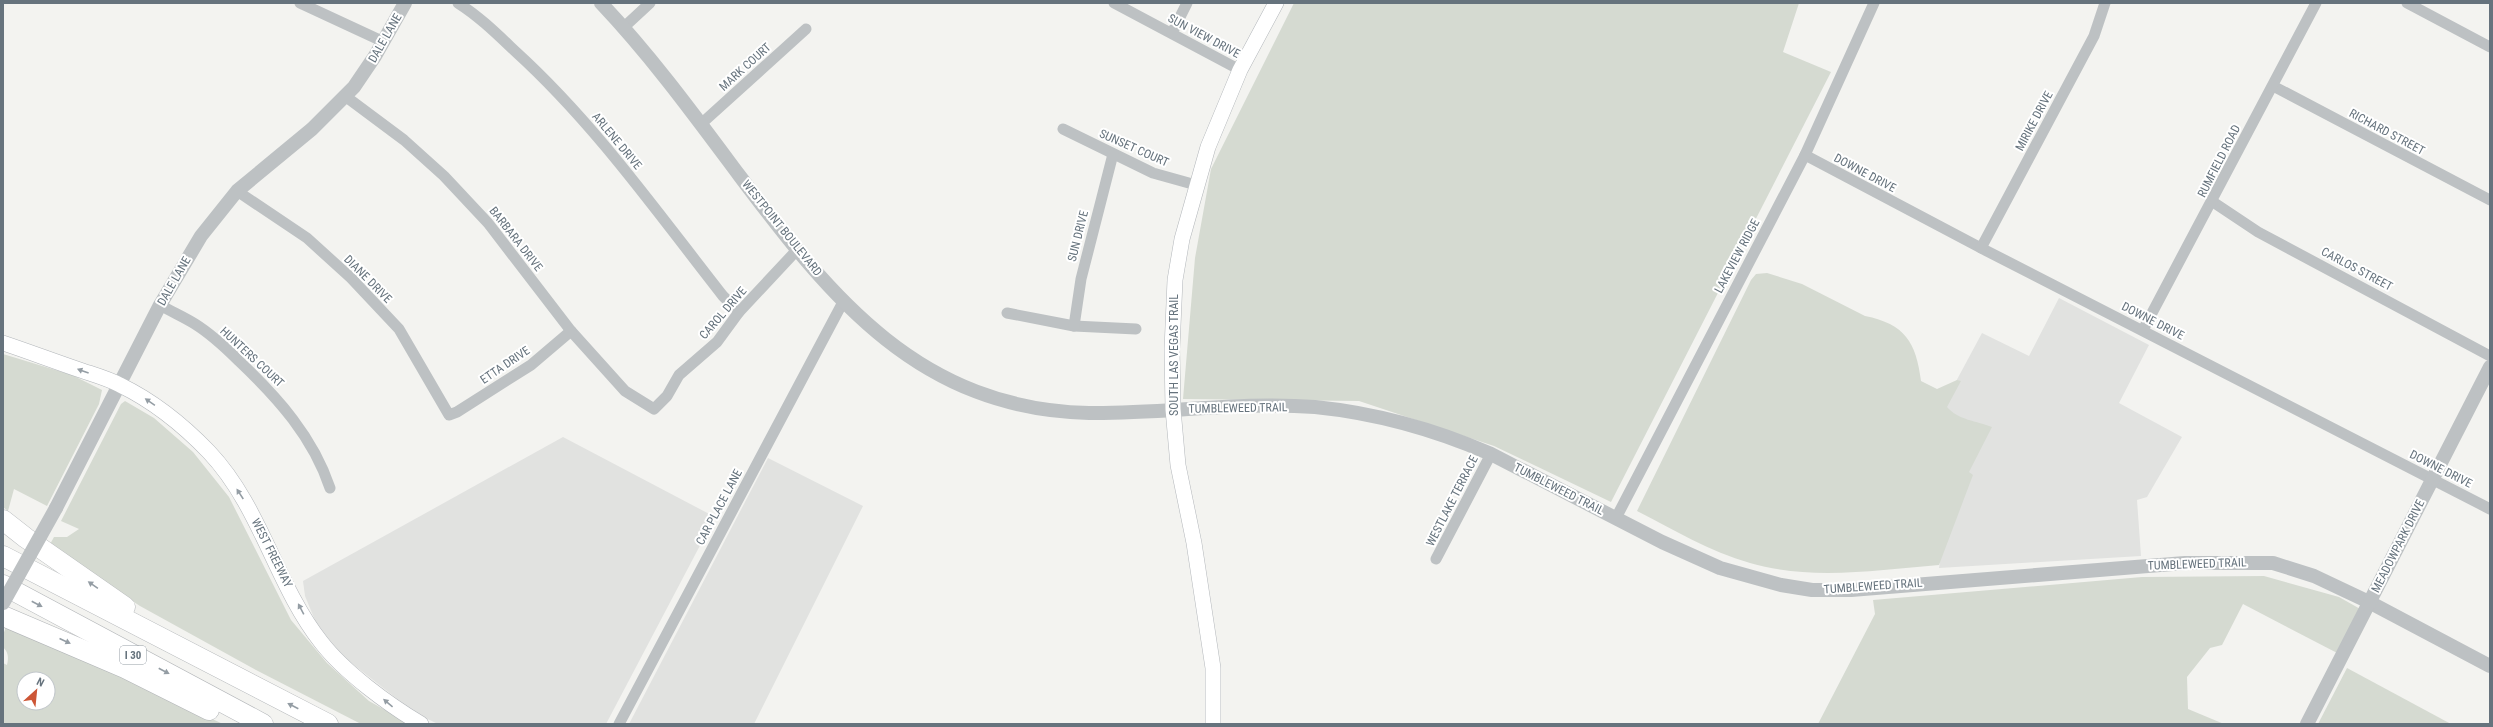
<svg xmlns="http://www.w3.org/2000/svg" width="2493" height="727" font-family="'Roboto Condensed',sans-serif">
<style>
.built{fill:#e1e2e0}
.green{fill:#d5dad1;fill-rule:evenodd}
.lines{fill:none;stroke-linecap:round;stroke-linejoin:round}
.secondary-casing{stroke:#b2b6ba;stroke-width:16}
.motorway-casing{stroke:#b2b5b8;stroke-width:21}
.minor{stroke:#bdc1c3;stroke-width:11}
.tertiary{stroke:#bdc1c3;stroke-width:14}
.secondary{stroke:#fff;stroke-width:15}
.motorway{stroke:#fff;stroke-width:20}
.tertiary-bridge{stroke:#bdc1c3;stroke-width:14}
.oneway{fill:#949da4}
.labels{text-anchor:middle;dominant-baseline:central;stroke-width:4;stroke-linejoin:round;paint-order:stroke}
.shield{fill:#fff;stroke:#949da4;stroke-width:1}
.shield-label{font-size:11px;font-weight:bold;fill:#66737d}
.street-label{font-size:12px;fill:#66737d;stroke:#fff}
</style>
<rect width="100%" height="100%" fill="#f3f3f0"/>
<g class="built">
<path d="M2059,298l90,47 -30,58 63,34 -35,60 -10,3 4,56 -202,12 15,-105 -15,-50 43,-80 47,23z"/>
<path d="M563,437l152,80 -109,207h-168l-23,-11 -75,-59 -21,-24 -14,-34 -2,-15z"/>
<path d="M768,458l95,48 -109,218h-125z"/>
</g>
<g class="green">
<path d="M1294,3h505l-16,49 48,20 -220,430 -117,-56 -135,-45 -176,-2 12,-141 16,-89z"/>
<path d="M1767,273l35,11 63,32c40,8 51,26 56,65l16,8 20,-9 4,1 -14,26c11,13 30,14 45,20l-23,45 4,3 -34,90c-62,5 -128,16 -189,-2 -40,-11 -77,-34 -113,-52l114,-231 5,-6z"/>
<path d="M3,354l69,21 30,15 -3,14 -52,102 -33,-17 -6,22 -5,-4z"/>
<path d="M125,401l29,17 39,34 36,45 62,123 36,43 42,38 41,23h-49l-105,-54 -116,-64 -91,-60 5,-9h13l12,-8 -18,-8 60,-117z"/>
<path d="M2264,576l75,21 23,13 -21,45 -98,-51 -21,41 -12,3 -23,29 1,32 36,15h-406l57,-110 -2,-14 269,-23z"/>
<path d="M6,627l112,48 105,49h-220v-61l4,2c2,-8 1,-13 -4,-18v-12zM24,679h24v24h-24z"/>
<path d="M2347,668l104,56h-133z"/>
</g>
<g class="lines">
<g class="secondary-casing">
<g id="secondary">
<path d="M3,343c27,9 53,19 80,28 12,4 26,8 37,14 33,16 64,41 89,67 52,55 67,133 112,190 23,30 68,63 100,82"/>
<path d="M1213,724v-56l-19,-125 -16,-78 -5,-56 -1,-60 3,-69 7,-41 26,-92 32,-77 36,-67"/>
</g>
</g>
<g class="motorway-casing">
<g id="motorway">
<path d="M3,520l23,18 99,69"/>
<path d="M3,556l325,168"/>
<path d="M3,585l260,139"/>
<path d="M3,616l122,52 84,42"/>
</g>
</g>
<g class="minor">
<path d="M300,3l84,39"/>
<path d="M458,3c22,14 40,32 58,49 79,72 141,160 207,244l16,16"/>
<path d="M1114,3l126,67"/>
<path d="M2407,3l83,44"/>
<path d="M623,28l27,-25"/>
<path d="M1172,33l15,-30"/>
<path d="M2273,86l217,114"/>
<path d="M345,96l59,44 40,36 44,47 83,108 54,60 29,18 13,-13 12,-21 38,-33 22,-30 57,-61"/>
<path d="M701,124l105,-95"/>
<path d="M1063,129l90,44 43,12"/>
<path d="M1805,155l176,93 509,261"/>
<path d="M237,191l70,47 44,40 48,51 50,86 8,-3 74,-47 40,-34"/>
<path d="M2213,202l45,30 232,124"/>
<path d="M1981,248l113,-212 11,-33"/>
<path d="M160,305c12,7 24,12 35,19 16,10 31,24 44,37 39,37 74,76 91,127"/>
<path d="M1007,313l67,13 62,3"/>
<path d="M1074,326l7,-47 32,-125"/>
<path d="M2143,330l173,-327"/>
<path d="M1616,518l189,-363 69,-152"/>
<path d="M1436,559l55,-105"/>
<path d="M619,724l224,-422"/>
</g>
<g class="tertiary">
<path d="M601,3c51,54 94,113 138,172 93,124 181,234 350,238 75,1 151,-12 226,-6 60,6 121,23 176,47l171,88 58,26 61,17 31,5h39l334,-27h88l41,13 55,26 121,64"/>
<path d="M56,508l104,-203 41,-69 36,-45 75,-62 42,-42 21,-31 30,-53"/>
<path d="M2307,724l183,-357"/>
</g>
<use href="#secondary" class="secondary"/>
<use href="#motorway" class="motorway"/>
<path class="tertiary-bridge" d="M3,603l53,-95"/>
</g>
<defs><path id="oneway-solid" d="M-6-.8H1V-3.2L6.5 0L1 3.2V.8H-6Z"/></defs>
<g class="oneway">
<use href="#oneway-solid" transform="translate(83 371) rotate(-160)"/>
<use href="#oneway-solid" transform="translate(150 402) rotate(-145)"/>
<use href="#oneway-solid" transform="translate(240 494) rotate(-123)"/>
<use href="#oneway-solid" transform="translate(93 585) rotate(-145)"/>
<use href="#oneway-solid" transform="translate(37 604) rotate(28)"/>
<use href="#oneway-solid" transform="translate(301 609) rotate(-118)"/>
<use href="#oneway-solid" transform="translate(65 641) rotate(24)"/>
<use href="#oneway-solid" transform="translate(164 671) rotate(28)"/>
<use href="#oneway-solid" transform="translate(388 703) rotate(-140)"/>
<use href="#oneway-solid" transform="translate(293 706) rotate(-153)"/>
</g>
<g class="labels">
<rect class="shield" x="120" y="646" width="26" height="18" rx="3"/>
<g class="shield-label">
<text x="133" y="655">I 30</text>
</g>
<g class="street-label">
<text transform="translate(1204 36) rotate(28)">SUN VIEW DRIVE</text>
<text transform="translate(385 38) rotate(-60)">DALE LANE</text>
<text transform="translate(745 67) rotate(-42)">MARK COURT</text>
<text transform="translate(2034 121) rotate(-62)">MIRIKE DRIVE</text>
<text transform="translate(2387 132) rotate(28)">RICHARD STREET</text>
<text transform="translate(617 141) rotate(50)">ARLENE DRIVE</text>
<text transform="translate(1134 148) rotate(24)">SUNSET COURT</text>
<text transform="translate(2219 161) rotate(-63)">RUMFIELD ROAD</text>
<text transform="translate(1865 173) rotate(28)">DOWNE DRIVE</text>
<text transform="translate(782 228) rotate(51)">WESTPOINT BOULEVARD</text>
<text transform="translate(1078 236) rotate(-76)">SUN DRIVE</text>
<text transform="translate(516 239) rotate(52)">BARBARA DRIVE</text>
<text transform="translate(1737 256) rotate(-62)">LAKEVIEW RIDGE</text>
<text transform="translate(2357 269) rotate(28)">CARLOS STREET</text>
<text transform="translate(368 279) rotate(45)">DIANE DRIVE</text>
<text transform="translate(174 281) rotate(-60)">DALE LANE</text>
<text transform="translate(723 313) rotate(-49)">CAROL DRIVE</text>
<text transform="translate(2153 321) rotate(27)">DOWNE DRIVE</text>
<text transform="translate(1174 355) rotate(-90)">SOUTH LAS VEGAS TRAIL</text>
<text transform="translate(252 357) rotate(43)">HUNTERS COURT</text>
<text transform="translate(505 365) rotate(-34)">ETTA DRIVE</text>
<text transform="translate(1238 408) rotate(-1)">TUMBLEWEED TRAIL</text>
<text transform="translate(2441 469) rotate(27)">DOWNE DRIVE</text>
<text transform="translate(1559 489) rotate(27)">TUMBLEWEED TRAIL</text>
<text transform="translate(1452 501) rotate(-63)">WESTLAKE TERRACE</text>
<text transform="translate(719 507) rotate(-62)">CAR PLACE LANE</text>
<text transform="translate(2398 546) rotate(-63)">MEADOWPARK DRIVE</text>
<text transform="translate(272 553) rotate(63)">WEST FREEWAY</text>
<text transform="translate(2197 564) rotate(-2)">TUMBLEWEED TRAIL</text>
<text transform="translate(1873 586) rotate(-4)">TUMBLEWEED TRAIL</text>
</g>
</g>
<rect width="2493" height="727" fill="none" stroke="#66737d" stroke-width="8"/>
<g transform="translate(36 691) rotate(27)"><circle r="19" fill="#ffffff" stroke="#c2c7cb"/>
<path d="M0-3L7 15L0 10L-7 15Z" fill="#cd5636"/>
<text y="-6" font-size="11" font-weight="bold" text-anchor="middle" fill="#66737d">N</text>
</g>
</svg>
